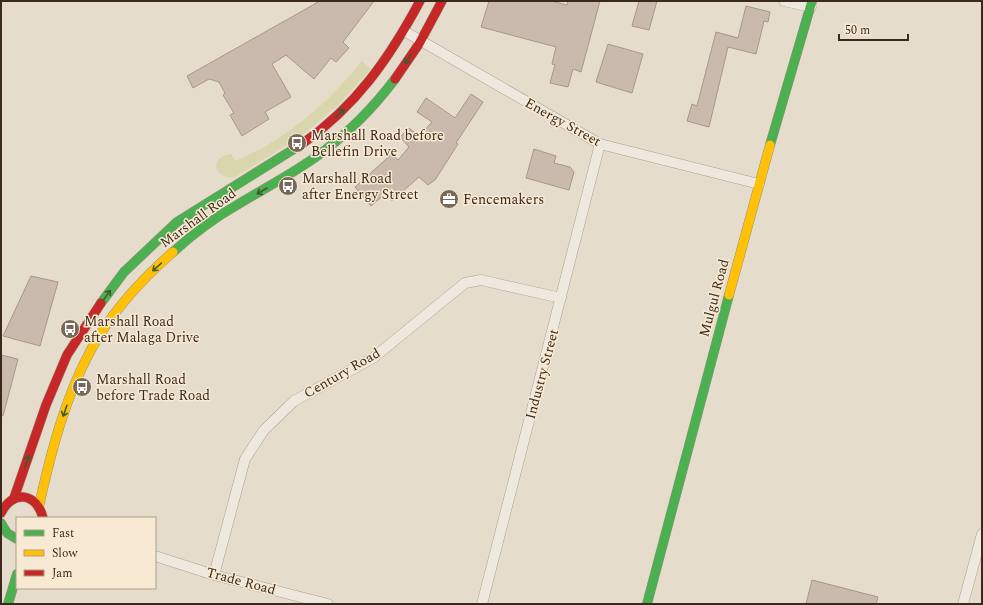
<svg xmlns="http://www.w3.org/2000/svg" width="983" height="605" font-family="Spectral,serif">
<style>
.green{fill:#d9d6ae}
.building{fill:#cabaad;stroke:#a7978b}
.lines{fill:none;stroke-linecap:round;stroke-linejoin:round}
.street-casing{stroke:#aba196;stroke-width:11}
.fast-casing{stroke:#9b9186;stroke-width:10}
.slow-casing{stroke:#9b9186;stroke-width:10}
.jam-casing{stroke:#9b9186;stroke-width:10}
.street{stroke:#eee8df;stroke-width:10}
.fast{stroke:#4caf50;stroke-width:9}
.slow{stroke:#ffc107;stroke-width:9}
.jam{stroke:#c62828;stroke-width:9}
.oneway{stroke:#42582f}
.labels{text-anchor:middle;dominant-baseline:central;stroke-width:3;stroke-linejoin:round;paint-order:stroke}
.street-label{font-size:14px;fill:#3c291d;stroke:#f8ead2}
.poi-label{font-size:14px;fill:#3c291d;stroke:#f8ead2;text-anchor:start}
</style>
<rect width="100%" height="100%" fill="#e6dccc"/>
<path class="green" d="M362,61l9,8 -31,34 -24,21 -18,14 -63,39c-21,3 -27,-20 -4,-23l4,7c50,-20 94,-59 127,-100z"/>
<g class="building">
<path d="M320,1h54l-31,41 6,6 -13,14 -5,-4 -17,21 -28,-24 -14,9 19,33 -26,15 4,7 -27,17 -12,-21 4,-2 -11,-18 2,-2 -6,-11 -10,-3 -16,9 -6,-12z"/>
<path d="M489,1h62l16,4 1,-4h32l-19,71 -8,-3 -5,18 -18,-4 5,-18 -3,-1 4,-17 -75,-20z"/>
<path d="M639,1h18l-8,29 -17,-4z"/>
<path d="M746,6l24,6 -2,10 -4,-1 -8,33 -28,-7 -19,80 -22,-6 5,-17 5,2 19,-74 22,6z"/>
<path d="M608,44l35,10 -11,39 -36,-11z"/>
<path d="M471,94l12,8 -27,41 2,1 -23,36 -7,5 -9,-8 -27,24 -7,-7 -14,12 -16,-19 37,-33 6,6 11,-13 -9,-10 9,-9 10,8 13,-14 -15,-10 9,-14 29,20z"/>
<path d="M534,149l22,7 -2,7 16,4 4,5 -5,18 -43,-12z"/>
<path d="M31,276l27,6 -18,64 -37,-10z"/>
<path d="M1,355l17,4 -15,57 -2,-1z"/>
<path d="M812,580l66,17 -2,7h-70z"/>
</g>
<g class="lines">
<g class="street-casing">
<g id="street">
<path d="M784,1l27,6"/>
<path d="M404,31l196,113 159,40"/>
<path d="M155,556l59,19 114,29"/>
<path d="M214,575l31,-116 19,-29 30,-29 79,-43 92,-75 16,-3 80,18"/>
<path d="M482,604l118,-460"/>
<path d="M963,604l19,-70"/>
</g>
</g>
<g class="fast-casing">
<g id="fast">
<path d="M770,145l42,-144"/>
<path d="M173,252c20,-18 41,-34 64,-47 28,-17 57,-32 83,-51 28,-21 54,-47 75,-75"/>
<path d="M101,303l23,-31 53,-50 125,-78"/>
<path d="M1,523l6,10 10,6"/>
<path d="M8,604l9,-30"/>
<path d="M647,604l82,-309"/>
</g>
</g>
<g class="slow-casing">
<g id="slow">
<path d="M729,295l41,-150"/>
<path d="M39,506c12,-54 26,-109 53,-158 20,-36 50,-69 81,-96"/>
</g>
</g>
<g class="jam-casing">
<g id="jam">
<path d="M395,79l24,-35 23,-43"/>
<path d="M302,144c54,-38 87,-85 118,-143"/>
<path d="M14,498l32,-93 21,-50 34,-52"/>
<path d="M1,513c12,-24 36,-20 42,5"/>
</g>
</g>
<use href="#street" class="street"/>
<use href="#fast" class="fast"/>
<use href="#slow" class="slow"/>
<use href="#jam" class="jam"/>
</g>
<defs><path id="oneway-shaft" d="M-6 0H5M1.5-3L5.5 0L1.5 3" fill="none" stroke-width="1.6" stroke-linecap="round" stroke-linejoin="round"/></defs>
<g class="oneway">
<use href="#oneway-shaft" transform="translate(408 59) rotate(125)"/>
<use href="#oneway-shaft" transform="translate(340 113) rotate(-46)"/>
<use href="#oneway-shaft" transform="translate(262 191) rotate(150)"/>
<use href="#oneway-shaft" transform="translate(157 267) rotate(138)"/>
<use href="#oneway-shaft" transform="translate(107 295) rotate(-55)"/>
<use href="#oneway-shaft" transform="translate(65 411) rotate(109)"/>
<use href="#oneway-shaft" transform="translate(27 461) rotate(-71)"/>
</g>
<defs>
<g id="bus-disc" transform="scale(1)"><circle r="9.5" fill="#78685a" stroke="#f8ead2"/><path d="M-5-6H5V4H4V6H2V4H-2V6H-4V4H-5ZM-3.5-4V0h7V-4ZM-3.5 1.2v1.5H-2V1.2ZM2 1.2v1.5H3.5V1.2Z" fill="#fff"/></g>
<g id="office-disc" transform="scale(1)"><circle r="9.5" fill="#78685a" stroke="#f8ead2"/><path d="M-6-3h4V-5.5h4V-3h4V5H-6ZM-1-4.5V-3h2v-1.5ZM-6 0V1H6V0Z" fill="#fff"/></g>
</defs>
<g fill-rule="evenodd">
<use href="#bus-disc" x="297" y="143"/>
<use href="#bus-disc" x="288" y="186"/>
<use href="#office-disc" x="449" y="199"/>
<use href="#bus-disc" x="70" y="329"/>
<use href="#bus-disc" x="82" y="387"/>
</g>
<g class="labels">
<g class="street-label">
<text transform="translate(563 122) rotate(29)">Energy Street</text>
<text transform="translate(198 218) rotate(-36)">Marshall Road</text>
<text transform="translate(714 298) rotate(-75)">Mulgul Road</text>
<text transform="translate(342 373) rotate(-30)">Century Road</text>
<text transform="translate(542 374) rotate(-75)">Industry Street</text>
<text transform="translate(241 581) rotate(15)">Trade Road</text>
</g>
<g class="poi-label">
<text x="311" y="135">Marshall Road before<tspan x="311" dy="16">Bellefin Drive</tspan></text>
<text x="302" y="178">Marshall Road<tspan x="302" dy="16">after Energy Street</tspan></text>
<text x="463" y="199">Fencemakers</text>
<text x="84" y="321">Marshall Road<tspan x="84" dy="16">after Malaga Drive</tspan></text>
<text x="96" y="379">Marshall Road<tspan x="96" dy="16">before Trade Road</tspan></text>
</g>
</g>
<rect width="983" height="605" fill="none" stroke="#3c291d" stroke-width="4"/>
<rect x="16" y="517" width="140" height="72" fill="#f8ead2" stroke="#ad9d8a"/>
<rect x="24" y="530" width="20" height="6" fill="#4caf50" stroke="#ad9d8a"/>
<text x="52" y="537" font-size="12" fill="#3c291d">Fast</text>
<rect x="24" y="550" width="20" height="6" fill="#ffc107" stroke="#ad9d8a"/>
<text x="52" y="557" font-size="12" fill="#3c291d">Slow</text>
<rect x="24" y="570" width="20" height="6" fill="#c62828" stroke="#ad9d8a"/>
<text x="52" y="577" font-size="12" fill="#3c291d">Jam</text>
<path d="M839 34v6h69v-6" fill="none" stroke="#3c291d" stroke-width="2"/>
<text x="845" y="34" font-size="12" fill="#3c291d" stroke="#f8ead2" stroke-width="3" paint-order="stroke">50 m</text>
</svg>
